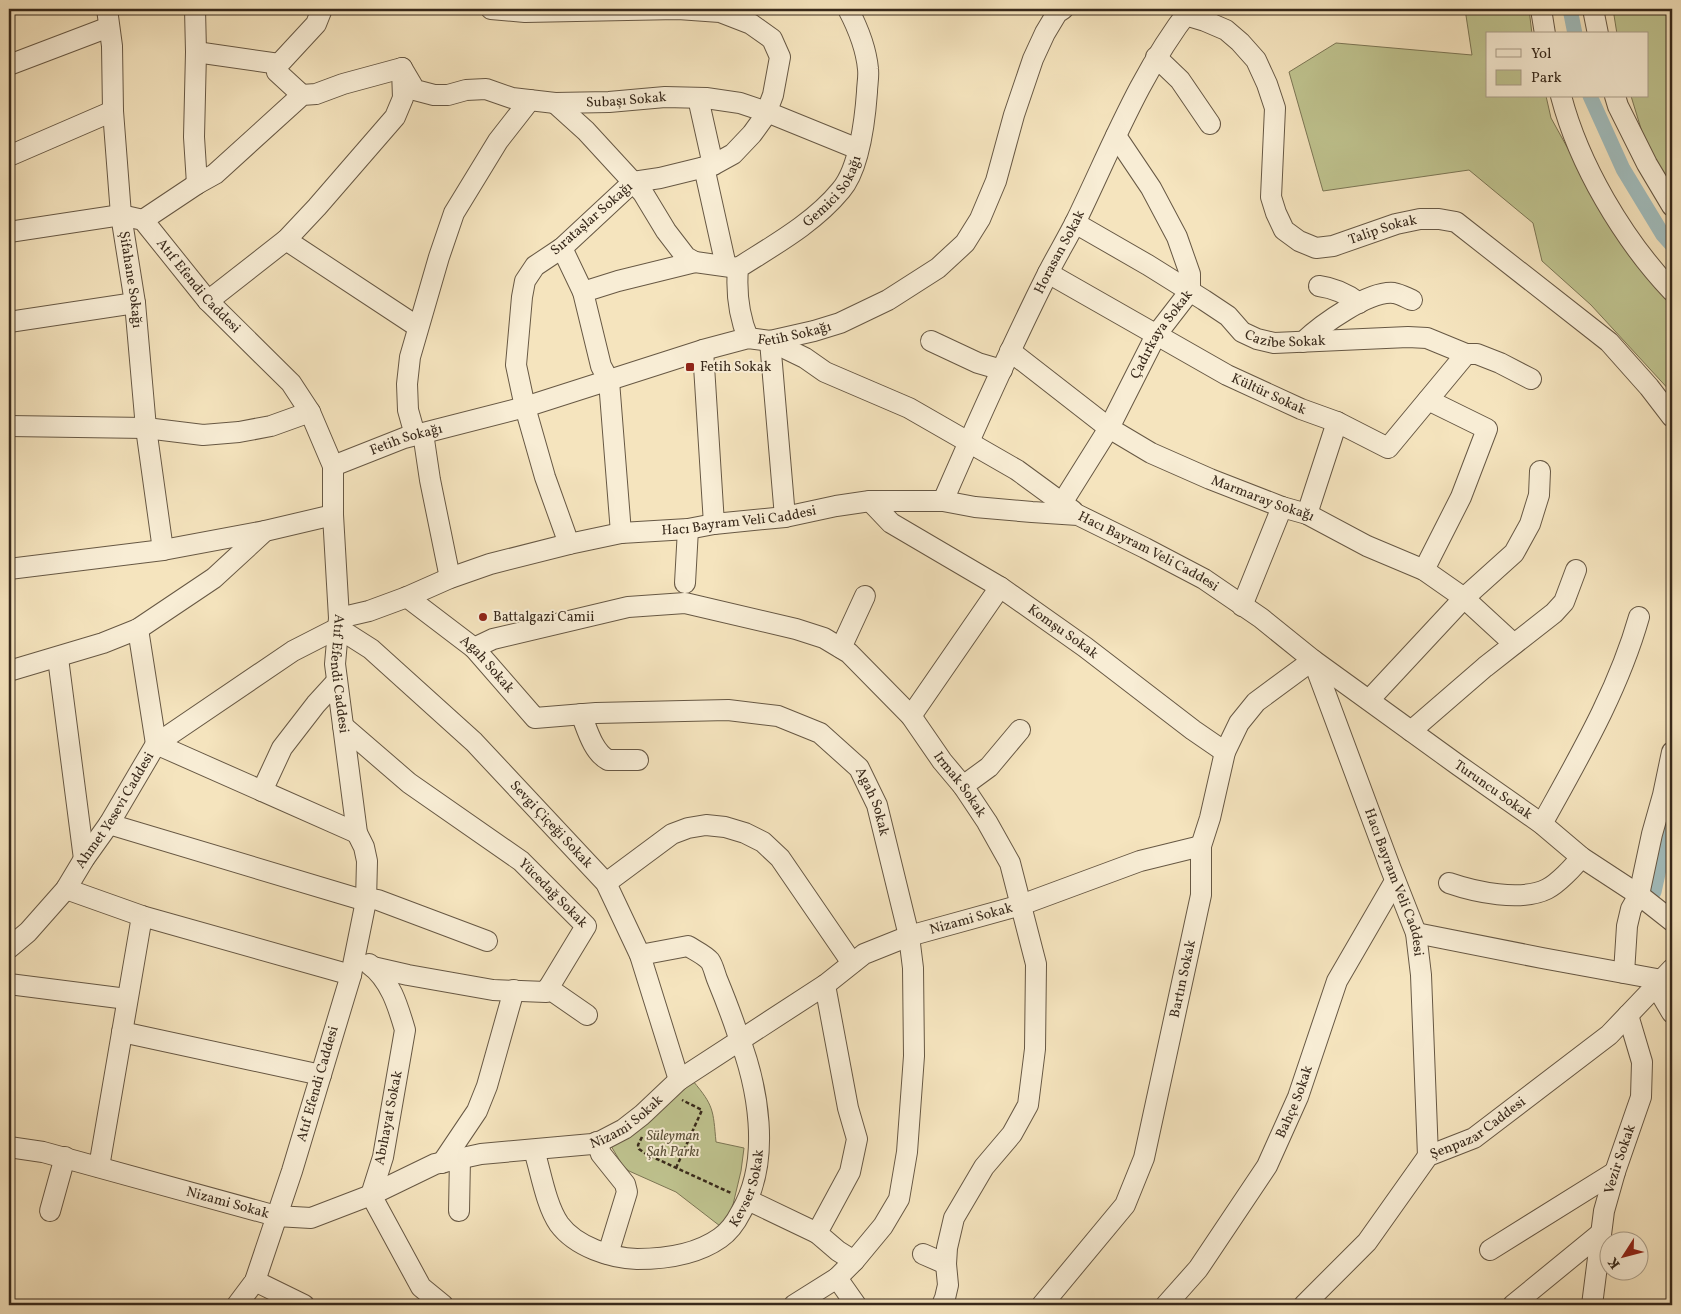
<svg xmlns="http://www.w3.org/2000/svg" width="1681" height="1314" font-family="Vollkorn,serif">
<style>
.green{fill:#bfc38f;stroke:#7c7655}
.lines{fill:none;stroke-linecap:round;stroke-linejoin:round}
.canal{stroke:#a1bcbc;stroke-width:15}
.minor-casing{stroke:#675844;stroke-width:22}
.path{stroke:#38291b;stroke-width:2.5;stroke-dasharray:4 2.5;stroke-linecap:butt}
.minor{stroke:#f8edd5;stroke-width:20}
.poi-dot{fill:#8f2418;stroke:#f8edd5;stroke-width:2}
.labels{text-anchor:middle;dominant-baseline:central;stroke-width:4;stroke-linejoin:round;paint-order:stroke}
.street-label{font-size:14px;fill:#38291b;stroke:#f8edd5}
.poi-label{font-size:14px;fill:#38291b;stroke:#f8edd5;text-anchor:start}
.park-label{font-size:14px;font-style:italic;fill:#5a5038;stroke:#f8edd5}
</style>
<rect width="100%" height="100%" fill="#f5e4be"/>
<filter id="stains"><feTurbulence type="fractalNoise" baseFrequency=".004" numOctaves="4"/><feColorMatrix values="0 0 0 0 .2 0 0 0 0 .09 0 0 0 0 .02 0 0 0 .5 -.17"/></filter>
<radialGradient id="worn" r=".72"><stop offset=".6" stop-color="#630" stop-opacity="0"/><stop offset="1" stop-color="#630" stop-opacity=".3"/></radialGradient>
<g class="green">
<path d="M1465,9h64l3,25h-45v62h59l5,22 42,76 40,67 39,44v88l-81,-88 -49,-44 -9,-38 -64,-53 -146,21 -34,-119 47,-29 136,12z"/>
<path d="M1613,9h59v178l-26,-42 -15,-49h16v-62h-30z"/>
<path d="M693,1081c21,25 20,29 23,61l28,6 -3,23 -10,42 -11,13 -44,-34 -47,-21 -6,-5 -15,-25z"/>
</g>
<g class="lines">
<g class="canal">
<path d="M1570,9l5,25"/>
<path d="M1590,96l33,73 40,66 9,10"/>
<path d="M1654,892l18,-82"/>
</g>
<g class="minor-casing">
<g id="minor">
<path id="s1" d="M107,9l5,37 1,65 8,104 14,88 11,125 17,122"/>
<path d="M195,9l1,43 -2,85 3,47"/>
<path d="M491,9l34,3 153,-3 42,3 31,12 21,15 8,18 -7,38 -8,21 -13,18 -19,20 -20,11 -53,13 -27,4 -71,66 -27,18 -10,15 -3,16 -6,68 9,42 20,70 24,67"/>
<path d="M1541,9l4,25"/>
<path d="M1593,9l5,25"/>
<path id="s2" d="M1185,15l20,6 21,9 14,12 16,18 11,24 8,24 -4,89 5,16 8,17 15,11 17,7 17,-2 63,-22 24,-5h19l17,3 153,120 40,45 23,30"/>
<path d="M196,52l83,12"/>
<path d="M1156,57l24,23 30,44"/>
<path d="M9,65l100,-38"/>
<path id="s3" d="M402,68l13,22 19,5h14l18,-5 20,-1 26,9 43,5 54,-1 56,-5 41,1 34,5 27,9 91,37"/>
<path d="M302,95l-25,-23 2,-8 37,-40 6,-15"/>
<path d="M1561,96c18,69 62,143 111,195"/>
<path d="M1615,96l3,10 29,58 25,42"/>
<path d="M698,98l15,67"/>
<path d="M555,103l31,28 57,62 23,38 20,26 9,5 43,6"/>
<path d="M9,156l104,-45"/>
<path d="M704,167l22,99"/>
<path d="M143,220l54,-36 18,-10 87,-79 14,-1 27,-10 59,-16"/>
<path id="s4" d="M1075,223l73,42 56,35 24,16 14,16 15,7 17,4 134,-6 19,1 39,16h11l23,9 31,16"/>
<path id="s5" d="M9,232l112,-17 22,5 65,81 83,82 19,29 23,54v49l6,103 -4,46 22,169 7,14 3,14 -1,40 -15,74 -59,196 -37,110 -18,24"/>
<path d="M286,240l132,87"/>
<path d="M562,248l21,44 18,74 8,15 12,152"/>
<path id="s6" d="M1048,273l179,102 74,34 36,13 51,26 78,-94"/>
<path d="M1319,286c15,2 27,7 40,17"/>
<path d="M583,292l35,-11 77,-19"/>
<path d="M208,301l78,-61 31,-33 78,-90 8,-19 -1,-28"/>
<path d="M9,322l126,-19"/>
<path id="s7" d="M748,338c-9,-22 -12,-46 -10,-70 36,-23 76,-45 103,-78 18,-21 24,-70 26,-98 0,-7 2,-15 1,-23 -2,-22 -10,-41 -20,-60"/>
<path d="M770,341l35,17 20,14 84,36 108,62 56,41"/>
<path d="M770,341l15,176"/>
<path d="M931,341l47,22 24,7"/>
<path d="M1303,342c18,-17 66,-52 91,-49 6,1 13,5 18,7"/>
<path d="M703,350l11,174"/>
<path id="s8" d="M1010,351l99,77 42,25 59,26 72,28 25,7 60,32 57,24 40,28 50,46"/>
<path d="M9,426l137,2 57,7 36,-3 32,-6 39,-14"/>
<path d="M423,433l7,47 20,98"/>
<path d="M415,435l-7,-25 -1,-26 3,-27 29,-100 15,-44 44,-72 32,-41"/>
<path id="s9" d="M333,466l71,-28 121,-31 178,-57 45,-12 22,3 44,-10 26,-8 48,-23 50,-32 27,-25 15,-24 16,-38 18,-66 19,-56 12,-26 12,-20 6,-4"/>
<path id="s10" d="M870,501l21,22 109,64 85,60 108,83 32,22"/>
<path id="s11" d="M943,501c33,-76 67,-152 104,-226 9,-18 20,-36 29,-54 35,-72 64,-148 114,-212"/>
<path id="s12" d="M1062,503l47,-75 47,-93 34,-44v-17l-13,-37 -26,-49 -35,-52"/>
<path d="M1307,514l30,-92"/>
<path d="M9,569l154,-19 102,-19"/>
<path d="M1424,570l37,-73 26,-68 -59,-29"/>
<path d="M685,583l3,-54"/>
<path id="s13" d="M407,597l67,51 61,70 61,-5 132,-3 50,6 42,17 39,35 18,37 32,131 4,32 1,88 -7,96 -8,47 -16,27 -29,35 -17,17 -43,27"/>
<path d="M1242,606l40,-99"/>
<path id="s14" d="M339,618l30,-7 38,-14 43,-19 40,-14 79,-20 52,-11 67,-4 26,-5 71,-7 51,-11 34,-5h73l32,6 57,5 46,3 67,33 59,31 57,39 52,42 77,207 26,66 5,42 7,181"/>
<path d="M138,629l18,115 201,89"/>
<path id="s15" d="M474,648l19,-9 135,-32 57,-4 111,26 28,9 25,15 62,63 31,45 21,25 24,36 23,41 26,101 -1,85 -7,56 -16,29 -28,33 -30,51 -7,30 -1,16 2,21 -3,13 -3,7"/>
<path d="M841,648l24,-52"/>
<path d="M58,658l26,201"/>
<path d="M9,671l94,-28 35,-14 76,-51 51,-47 68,-16"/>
<path d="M1369,700l95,-102 50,-45 16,-29 9,-29 1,-24"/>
<path d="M581,714c6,15 12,38 27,46h30"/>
<path d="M911,716l89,-129"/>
<path id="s16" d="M343,726l66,57 112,78 65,65 -40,66 -53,-2 -85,-15 -35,-8"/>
<path d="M1411,731l74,-64 69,-54 10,-11 12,-32"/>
<path d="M963,786l26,-19 31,-37"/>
<path d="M262,791l20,-43 34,-44 21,-23"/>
<path d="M109,824l257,77"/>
<path d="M1542,824c37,-67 76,-133 97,-207"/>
<path d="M606,883l66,-49 16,-6 18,-3 19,2 20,6 18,9 17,16 72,105"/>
<path d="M1449,883c26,9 72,19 98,6 10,-5 27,-22 34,-32"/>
<path d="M66,889l76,27 209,59"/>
<path d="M366,898l12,2 109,41"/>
<path d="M1416,933l126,25 120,22"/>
<path id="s17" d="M9,948l19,-16 38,-43 18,-30 25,-35 47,-80 137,-93 45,-23 33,21 103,93 132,141 34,72 39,125"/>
<path d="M369,964c21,15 29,42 36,66l-22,127 -12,38 50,92 22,18"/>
<path d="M1624,973l3,-47 4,-17 8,-14 13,-61 11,-39 9,-43"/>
<path d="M9,984l118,15"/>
<path d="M825,985l23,123 9,31 -7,33 -33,61 21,18 16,10"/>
<path d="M1656,986l16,27"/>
<path d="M548,988l39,27"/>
<path d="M122,1032l199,43"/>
<path d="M597,1142l4,12 24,30 2,8 -19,62"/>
<path id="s18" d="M9,1147l34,5 233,64 35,2 60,-23 64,-31 46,-10 111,-10 9,-3 23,-12 18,-14 37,-35 146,-95 39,-31 45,-18 112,-31 119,-44 61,-15"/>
<path id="s19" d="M534,1150c7,23 12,55 25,74 17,23 52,34 78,35 29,0 59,-4 83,-21 10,-7 16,-16 21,-26 31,-52 17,-127 -4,-180 -6,-18 -13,-36 -20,-53 -2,-5 -4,-14 -7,-18 -5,-6 -16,-11 -22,-15l-48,9"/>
<path d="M442,1163l35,-52 10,-25 27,-96"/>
<path d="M99,1167l43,-251"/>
<path d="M748,1200l69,33"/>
<path d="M50,1211l15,-54"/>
<path d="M459,1211l1,-53"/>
<path d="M1490,1250l125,-78"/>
<path d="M923,1254l23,10"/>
<path d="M837,1278l19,27"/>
<path d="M255,1281l49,24"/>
<path id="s20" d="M1042,1305l83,-100 19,-47 57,-263v-49l9,-28 15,-66 14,-29 17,-21 57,-42 145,105 84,59 39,33 58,38 33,26"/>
<path id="s21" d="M1166,1305l32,-36 69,-103 31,-69 39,-116 58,-100"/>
<path id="s22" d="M1304,1305l63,-63 61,-86 46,-18 135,-103 63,-66"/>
<path d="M1513,1305l88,-72"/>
<path id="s23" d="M1592,1305l12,-94 11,-39 26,-75 1,-35 -14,-47"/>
</g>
</g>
<g class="path">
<path d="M642,1137l-4,8 1,4 7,5 85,39"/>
<path d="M676,1168l26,-58 -20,-10"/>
</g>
<use href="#minor" class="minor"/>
</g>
<g class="poi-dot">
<rect x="685" y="362" width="10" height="10" rx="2.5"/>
<circle cx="483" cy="617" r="5"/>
</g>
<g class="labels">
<g class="street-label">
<text stroke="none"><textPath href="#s3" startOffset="240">Subaşı Sokak</textPath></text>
<text stroke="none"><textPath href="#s7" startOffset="195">Gemici Sokağı</textPath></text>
<text transform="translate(592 219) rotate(-41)">Sırataşlar Sokağı</text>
<text stroke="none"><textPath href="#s2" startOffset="369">Talip Sokak</textPath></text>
<text stroke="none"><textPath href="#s11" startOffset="275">Horasan Sokak</textPath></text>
<text stroke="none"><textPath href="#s1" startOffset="272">Şifahane Sokağı</textPath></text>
<text stroke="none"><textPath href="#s5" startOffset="222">Atıf Efendi Caddesi</textPath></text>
<text stroke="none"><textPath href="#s9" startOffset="482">Fetih Sokağı</textPath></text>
<text stroke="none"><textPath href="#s12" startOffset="196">Çadırkaya Sokak</textPath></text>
<text stroke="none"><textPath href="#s4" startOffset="245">Cazibe Sokak</textPath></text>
<text stroke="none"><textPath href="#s6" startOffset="252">Kültür Sokak</textPath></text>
<text stroke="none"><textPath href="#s9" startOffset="78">Fetih Sokağı</textPath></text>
<text stroke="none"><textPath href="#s8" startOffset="295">Marmaray Sokağı</textPath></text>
<text stroke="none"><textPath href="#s14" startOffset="414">Hacı Bayram Veli Caddesi</textPath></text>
<text stroke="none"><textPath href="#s14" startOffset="835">Hacı Bayram Veli Caddesi</textPath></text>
<text stroke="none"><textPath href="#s10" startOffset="234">Komşu Sokak</textPath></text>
<text stroke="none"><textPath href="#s13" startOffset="105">Agah Sokak</textPath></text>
<text stroke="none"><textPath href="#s5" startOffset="658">Atıf Efendi Caddesi</textPath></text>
<text stroke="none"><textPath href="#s15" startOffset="562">Irmak Sokak</textPath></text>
<text stroke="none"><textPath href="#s20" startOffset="948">Turuncu Sokak</textPath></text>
<text stroke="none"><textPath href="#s13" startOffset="555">Agah Sokak</textPath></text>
<text stroke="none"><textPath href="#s17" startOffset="175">Ahmet Yesevi Caddesi</textPath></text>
<text stroke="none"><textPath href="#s17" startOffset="760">Sevgi Çiçeği Sokak</textPath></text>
<text stroke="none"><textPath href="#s14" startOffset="1270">Hacı Bayram Veli Caddesi</textPath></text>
<text stroke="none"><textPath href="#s16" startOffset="269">Yücedağ Sokak</textPath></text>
<text stroke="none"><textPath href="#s18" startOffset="1051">Nizami Sokak</textPath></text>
<text stroke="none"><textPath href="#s20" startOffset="364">Bartın Sokak</textPath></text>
<text transform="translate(318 1084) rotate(-74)">Atıf Efendi Caddesi</text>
<text stroke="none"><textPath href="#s21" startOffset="242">Bahçe Sokak</textPath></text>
<text transform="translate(389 1118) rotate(-79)">Abıhayat Sokak</text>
<text stroke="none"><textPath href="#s18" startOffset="646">Nizami Sokak</textPath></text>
<text stroke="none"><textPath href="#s22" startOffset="252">Şenpazar Caddesi</textPath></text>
<text stroke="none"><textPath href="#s23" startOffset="149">Vezir Sokak</textPath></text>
<text stroke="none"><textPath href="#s19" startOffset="312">Kevser Sokak</textPath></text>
<text stroke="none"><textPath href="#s18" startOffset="226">Nizami Sokak</textPath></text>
</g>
<g class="poi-label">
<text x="700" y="367">Fetih Sokak</text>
<text x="493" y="617">Battalgazi Camii</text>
</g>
<g class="park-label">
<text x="673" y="1136">Süleyman<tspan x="673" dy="16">Şah Parkı</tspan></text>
</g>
</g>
<rect width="1681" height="1314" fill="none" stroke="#f5e4be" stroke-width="30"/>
<rect x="10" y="10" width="1661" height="1294" fill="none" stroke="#38291b" stroke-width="2.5"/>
<rect x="15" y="15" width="1651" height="1284" fill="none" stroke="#38291b"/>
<rect x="1486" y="32" width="162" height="65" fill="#f8edd5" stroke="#ab9f8b"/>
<rect x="1496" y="49" width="25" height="8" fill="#f8edd5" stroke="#ab9f8b"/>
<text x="1531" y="58" font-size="15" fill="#38291b">Yol</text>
<rect x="1496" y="70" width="25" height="15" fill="#bfc38f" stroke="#ab9f8b"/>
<text x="1531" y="82" font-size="15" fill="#38291b">Park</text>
<g transform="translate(1624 1256) rotate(234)"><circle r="24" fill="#f8edd5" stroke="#ab9f8b"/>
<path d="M0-4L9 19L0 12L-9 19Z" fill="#8f2418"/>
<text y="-8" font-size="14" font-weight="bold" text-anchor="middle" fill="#38291b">K</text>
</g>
<rect width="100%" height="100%" filter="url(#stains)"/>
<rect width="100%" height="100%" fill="url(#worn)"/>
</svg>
